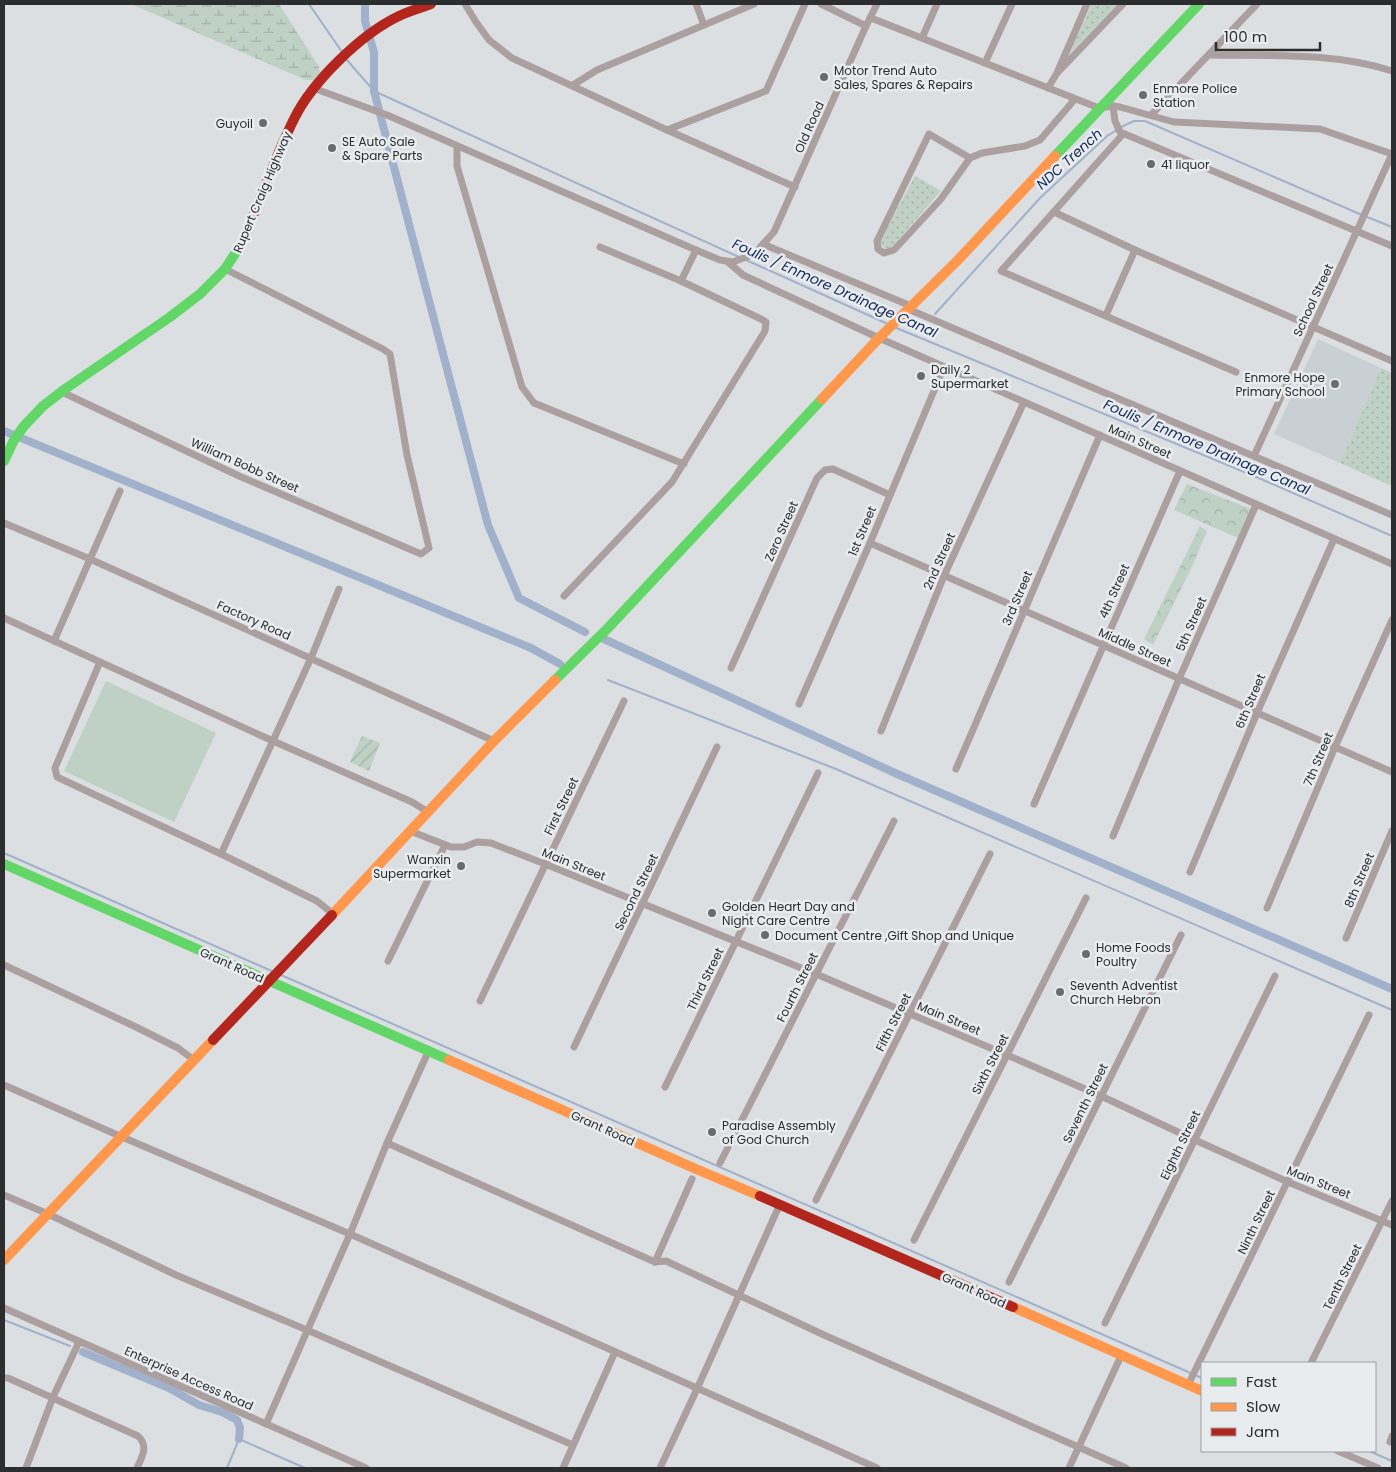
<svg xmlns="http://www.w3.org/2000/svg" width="1396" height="1472" font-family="Poppins,sans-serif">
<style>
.built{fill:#c9d0d4}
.grass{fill:#bfd0c4}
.forest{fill:url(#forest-crowns)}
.wetland{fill:url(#wetland-marsh)}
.park{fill:url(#park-dots)}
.garden{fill:url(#garden-furrows)}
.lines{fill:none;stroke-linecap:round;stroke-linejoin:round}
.stream{stroke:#a1b0cb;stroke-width:2}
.canal{stroke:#a1b0cb;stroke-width:8}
.street{stroke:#ac9fa0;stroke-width:7}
.fast{stroke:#63d668;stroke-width:10}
.slow{stroke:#ff974d;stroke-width:10}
.jam{stroke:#b3261e;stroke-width:10}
.poi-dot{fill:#696b6d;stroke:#e8ecef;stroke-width:2}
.labels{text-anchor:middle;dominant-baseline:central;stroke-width:5;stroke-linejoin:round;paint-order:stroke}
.poi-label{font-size:12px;fill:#2b2d2e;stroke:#e8ecef;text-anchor:start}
.street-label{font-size:12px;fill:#2b2d2e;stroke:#e8ecef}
.water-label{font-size:14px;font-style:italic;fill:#132858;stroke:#e8ecef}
</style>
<defs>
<pattern id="forest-crowns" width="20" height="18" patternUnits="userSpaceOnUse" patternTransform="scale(1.25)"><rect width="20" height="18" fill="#bfd0c4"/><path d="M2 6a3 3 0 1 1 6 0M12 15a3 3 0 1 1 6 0" fill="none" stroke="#a4b3a9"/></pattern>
<pattern id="wetland-marsh" width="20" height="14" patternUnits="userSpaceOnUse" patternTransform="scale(1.25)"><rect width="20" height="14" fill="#bfd0c4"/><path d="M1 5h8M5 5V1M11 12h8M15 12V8" fill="none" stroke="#a4b3a9"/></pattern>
<pattern id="park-dots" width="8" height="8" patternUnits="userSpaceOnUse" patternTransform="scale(1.25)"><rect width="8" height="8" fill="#bfd0c4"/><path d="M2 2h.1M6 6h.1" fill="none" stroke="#a4b3a9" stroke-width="1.8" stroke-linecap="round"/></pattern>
<pattern id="garden-furrows" width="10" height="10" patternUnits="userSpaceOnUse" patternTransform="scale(1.25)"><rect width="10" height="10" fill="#bfd0c4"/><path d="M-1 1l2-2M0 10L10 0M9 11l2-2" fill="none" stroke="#a4b3a9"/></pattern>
</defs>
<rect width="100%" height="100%" fill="#dcdfe1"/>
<path class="built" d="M1318,339l63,29 -41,95 -66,-29z"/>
<path class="grass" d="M106,681l110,52 -42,89 -110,-51z"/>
<g class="forest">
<path d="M1187,484l64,25 -13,29 -64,-28z"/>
<path d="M1200,526l7,5 -15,36 -39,78 -9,-6z"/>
</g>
<path class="wetland" d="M131,4h148l40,63 1,6 -7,7h-7z"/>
<g class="park">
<path d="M1092,4h26l-50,51z"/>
<path d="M915,176l26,15 -50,57 -4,1 -6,-4 -1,-4z"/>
<path d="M1381,368l11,5v113l-52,-23z"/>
</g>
<path class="garden" d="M362,736l18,7 -11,28 -19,-9z"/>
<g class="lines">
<g class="stream">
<path d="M309,4l33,48"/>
<path d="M347,60l27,31 365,166"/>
<path d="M1121,127l13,-6h11l217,94"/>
<path d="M1367,217l25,10"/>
<path d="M746,260l142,64"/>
<path d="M935,314l105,-116 67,-62 10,-6"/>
<path d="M894,327l360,149 138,60"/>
<path d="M608,680l228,89 556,241"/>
<path d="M4,853l270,119"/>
<path d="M281,975l921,403"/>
<path d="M4,1320l66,26"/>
<path d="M1369,1451l23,10"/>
<path d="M227,1468l12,-29 66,29"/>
</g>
<g class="canal">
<path d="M365,4v17l9,31v39l114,434 31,73 66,34"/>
<path d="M4,431l527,217 29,16"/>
<path d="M604,639l291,134 497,216"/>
<path d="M83,1352l86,36 30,17 23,7 15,8 3,8 -1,11"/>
</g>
<g class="street">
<path d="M465,4l11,18 13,18 23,18 155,72 128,57"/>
<path d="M696,4l8,21"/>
<path d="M821,4l45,22"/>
<path d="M871,18l228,90 14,-2 7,1 54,15 146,7 72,25"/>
<path d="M922,38l15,-34"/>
<path d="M1209,55c61,1 124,-3 183,16"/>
<path d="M985,63l27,-59"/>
<path d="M1057,73l66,-69"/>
<path d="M573,85l24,-15 157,-66"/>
<path d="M313,88l74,27 309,135 24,10 13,2 21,-8 20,-22 92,-206 11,-22"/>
<path d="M1048,88l9,-15 30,-69"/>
<path d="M1113,106l2,15 5,11 272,114"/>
<path d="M1151,115l106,-111"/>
<path d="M667,130l99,-39 39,-87"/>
<path d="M1123,134l-122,137 235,101"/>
<path d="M457,146v20l65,221 12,16 150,61"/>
<path d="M970,158l-41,-24 -52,107 1,8 6,4 10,-3 47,-51 29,-41 12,-5 43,-7 15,-6 35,-41"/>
<path d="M1054,212l81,38 257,111"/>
<path d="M763,244l148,62"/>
<path d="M600,247l81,34"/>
<path d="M728,262l15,13 136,63 513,226"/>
<path d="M908,309l484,206"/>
<path d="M1106,315l29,-65"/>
<path d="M62,392l177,84 182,78 8,-6 -22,-93 -17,-101 -7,-5 -158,-80"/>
<path d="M1254,456l138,-302"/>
<path d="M4,523l86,36 404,182"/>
<path d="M870,543l522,229"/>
<path d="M564,596l108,-114 93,-151 1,-9 -5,-3 -80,-38 15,-31"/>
<path d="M4,618l269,123 139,61 16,10"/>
<path d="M54,641l66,-150"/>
<path d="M100,662l-45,106 2,9 164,77 96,47 16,13"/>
<path d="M731,668l86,-190 8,-8 8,-1 57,26"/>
<path d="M799,704l71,-161 74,-176"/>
<path d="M881,731l63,-155 80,-174"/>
<path d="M956,769l144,-334"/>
<path d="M1034,804l146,-333"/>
<path d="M410,831l41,16h13l13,-5 14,1 54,21 271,110 191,81 94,41 94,44 93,42 104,43"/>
<path d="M1113,836l66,-157 77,-174"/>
<path d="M221,854l90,-196 28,-69"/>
<path d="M1190,872l67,-159 77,-174"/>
<path d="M1267,908l68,-161 57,-127"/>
<path d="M1346,938l46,-107"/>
<path d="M388,961l57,-116"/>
<path d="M4,965l132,62 42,21 16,12"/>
<path d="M480,1001l144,-300"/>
<path d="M574,1047l143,-300"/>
<path d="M4,1085l118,52 228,97 527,234"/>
<path d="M665,1087l153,-314"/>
<path d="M387,1143l268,119 11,-1 158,74 302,133"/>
<path d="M720,1163l174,-342"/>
<path d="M4,1195l44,19 128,61 131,55 266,115"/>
<path d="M816,1200l174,-346"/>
<path d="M914,1240l172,-342"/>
<path d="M655,1262l37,-83"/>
<path d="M1009,1282l172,-347"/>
<path d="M4,1308l362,160"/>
<path d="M1105,1323l170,-347"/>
<path d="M1311,1363l81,-162"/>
<path d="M4,1378h4l130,58c11,10 4,21 -1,32"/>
<path d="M1188,1385l181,-370"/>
<path d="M266,1424l84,-190 37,-91 42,-93"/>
<path d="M1390,1442l2,-6"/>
<path d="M1338,1451l40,17"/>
<path d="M26,1468l27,-71 26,-55"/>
<path d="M563,1468l52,-116"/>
<path d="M660,1468l37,-79 83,-185"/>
<path d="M1069,1468l52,-112"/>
</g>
<g class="fast">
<path d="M1055,156l144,-152"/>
<path d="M4,461l10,-21 10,-14 19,-20 22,-17 105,-72 30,-23 25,-25 17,-26 10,-25"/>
<path d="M555,680l53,-52 214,-229"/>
<path d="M4,864l445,196"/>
</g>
<g class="slow">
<path d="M822,399l57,-61 80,-79 96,-103"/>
<path d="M332,915l162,-174 61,-61"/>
<path d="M449,1060l247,109 64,27"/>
<path d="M4,1260l209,-220"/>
<path d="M1013,1307l189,84"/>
</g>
<g class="jam">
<path d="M252,218c14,-33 26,-67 42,-99 18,-37 67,-85 105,-103 10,-5 21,-8 32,-12"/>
<path d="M213,1040l119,-125"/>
<path d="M760,1196l253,111"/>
</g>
</g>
<g class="poi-dot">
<circle cx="824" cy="77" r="5"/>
<circle cx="1143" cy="95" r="5"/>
<circle cx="263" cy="123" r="5"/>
<circle cx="332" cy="148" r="5"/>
<circle cx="1151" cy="164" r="5"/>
<circle cx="921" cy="376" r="5"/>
<circle cx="1335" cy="384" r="5"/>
<circle cx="461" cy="866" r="5"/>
<circle cx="712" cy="913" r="5"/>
<circle cx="765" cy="935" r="5"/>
<circle cx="1086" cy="954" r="5"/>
<circle cx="1060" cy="992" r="5"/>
<circle cx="712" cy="1132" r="5"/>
</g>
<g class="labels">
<g class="poi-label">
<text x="834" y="70">Motor Trend Auto<tspan x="834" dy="14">Sales, Spares &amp; Repairs</tspan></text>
<text x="1153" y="88">Enmore Police<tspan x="1153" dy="14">Station</tspan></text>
<text x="253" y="123" text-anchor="end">Guyoil</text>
<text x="342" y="141">SE Auto Sale<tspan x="342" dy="14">&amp; Spare Parts</tspan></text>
<text x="1161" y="164">41 liquor</text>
<text x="931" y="369">Daily 2<tspan x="931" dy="14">Supermarket</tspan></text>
<text x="1325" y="377" text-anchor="end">Enmore Hope<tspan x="1325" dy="14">Primary School</tspan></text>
<text x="451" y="859" text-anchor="end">Wanxin<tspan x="451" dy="14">Supermarket</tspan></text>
<text x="722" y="906">Golden Heart Day and<tspan x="722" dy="14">Night Care Centre</tspan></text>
<text x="775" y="935">Document Centre ,Gift Shop and Unique</text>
<text x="1096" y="947">Home Foods<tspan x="1096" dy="14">Poultry</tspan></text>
<text x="1070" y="985">Seventh Adventist<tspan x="1070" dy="14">Church Hebron</tspan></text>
<text x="722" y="1125">Paradise Assembly<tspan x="722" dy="14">of God Church</tspan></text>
</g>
<g class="street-label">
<text transform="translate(809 127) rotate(-66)">Old Road</text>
<text transform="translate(262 192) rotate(-67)">Rupert Craig Highway</text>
<text transform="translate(1313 300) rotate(-65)">School Street</text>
<text transform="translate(1140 441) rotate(24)">Main Street</text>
<text transform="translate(245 465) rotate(24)">William Bobb Street</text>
<text transform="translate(781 531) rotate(-66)">Zero Street</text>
<text transform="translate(862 531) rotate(-67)">1st Street</text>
<text transform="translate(939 561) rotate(-66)">2nd Street</text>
<text transform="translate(1114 591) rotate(-66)">4th Street</text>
<text transform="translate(1017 598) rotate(-67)">3rd Street</text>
<text transform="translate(254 620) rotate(24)">Factory Road</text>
<text transform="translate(1191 624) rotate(-66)">5th Street</text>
<text transform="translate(1135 647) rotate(24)">Middle Street</text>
<text transform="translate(1250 701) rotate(-67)">6th Street</text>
<text transform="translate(1318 759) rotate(-67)">7th Street</text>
<text transform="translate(561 806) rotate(-64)">First Street</text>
<text transform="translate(574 864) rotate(22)">Main Street</text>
<text transform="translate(1359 880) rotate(-67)">8th Street</text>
<text transform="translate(636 892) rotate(-64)">Second Street</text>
<text transform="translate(232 965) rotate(24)">Grant Road</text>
<text transform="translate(705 979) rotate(-64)">Third Street</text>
<text transform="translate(797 987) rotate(-63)">Fourth Street</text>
<text transform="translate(949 1018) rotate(23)">Main Street</text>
<text transform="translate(893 1022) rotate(-63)">Fifth Street</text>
<text transform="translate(990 1064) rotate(-63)">Sixth Street</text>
<text transform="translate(1085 1103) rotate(-64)">Seventh Street</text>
<text transform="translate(603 1128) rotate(24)">Grant Road</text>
<text transform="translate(1180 1145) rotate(-64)">Eighth Street</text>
<text transform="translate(1319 1182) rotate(22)">Main Street</text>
<text transform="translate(1256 1222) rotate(-64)">Ninth Street</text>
<text transform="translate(1342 1277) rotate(-64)">Tenth Street</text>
<text transform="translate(974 1290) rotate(24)">Grant Road</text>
<text transform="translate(189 1378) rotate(24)">Enterprise Access Road</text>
</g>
<g class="water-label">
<text transform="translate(1069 159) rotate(-42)">NDC Trench</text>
<text transform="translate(835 288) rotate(24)">Foulis / Enmore Drainage Canal</text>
<text transform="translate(1207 447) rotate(23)">Foulis / Enmore Drainage Canal</text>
</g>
</g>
<rect width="1396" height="1472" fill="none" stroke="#2b2d2e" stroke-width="10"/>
<rect x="1201" y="1362" width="175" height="90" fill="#e8ecef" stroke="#9ca0a2"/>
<rect x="1211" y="1378" width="25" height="8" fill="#63d668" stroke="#9ca0a2"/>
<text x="1246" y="1387" font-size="15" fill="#2b2d2e">Fast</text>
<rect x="1211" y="1403" width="25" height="8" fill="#ff974d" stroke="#9ca0a2"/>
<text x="1246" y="1412" font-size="15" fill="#2b2d2e">Slow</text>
<rect x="1211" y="1428" width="25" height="8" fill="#b3261e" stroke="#9ca0a2"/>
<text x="1246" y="1437" font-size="15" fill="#2b2d2e">Jam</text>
<path d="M1216 42v8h104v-8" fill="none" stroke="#2b2d2e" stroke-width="2.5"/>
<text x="1224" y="42" font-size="15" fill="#2b2d2e" stroke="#e8ecef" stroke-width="4" paint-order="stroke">100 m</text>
</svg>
